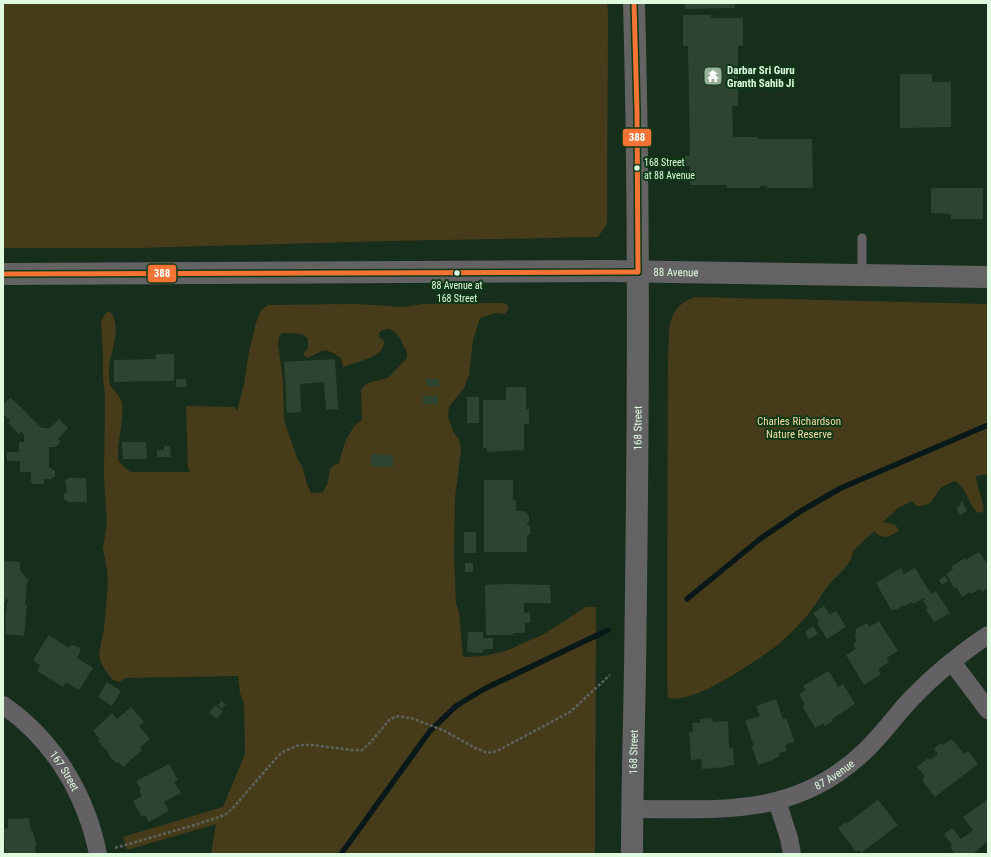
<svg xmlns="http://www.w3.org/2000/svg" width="991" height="857" font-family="'Roboto Condensed',sans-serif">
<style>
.green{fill:#473c19;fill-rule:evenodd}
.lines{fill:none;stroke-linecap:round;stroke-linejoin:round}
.stream{stroke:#091919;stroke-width:5.5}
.building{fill:#2d4431}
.path{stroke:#5d635d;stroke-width:2.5;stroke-dasharray:3 2;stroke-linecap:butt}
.lane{stroke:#646164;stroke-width:9}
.street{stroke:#646164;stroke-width:18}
.secondary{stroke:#646364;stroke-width:22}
.bus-1-casing{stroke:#0e3816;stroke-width:8}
.bus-1{stroke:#f57335;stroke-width:5}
.bus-dot{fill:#defbe0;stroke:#0e3816;stroke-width:1.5}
.labels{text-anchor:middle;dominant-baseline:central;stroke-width:4;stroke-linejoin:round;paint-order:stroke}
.bus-label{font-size:10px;fill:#defbe0;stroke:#0e3816;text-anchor:start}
.poi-label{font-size:11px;font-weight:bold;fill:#defbe0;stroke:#0e3816;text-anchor:start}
.street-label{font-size:11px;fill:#defbe0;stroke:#0e3816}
.park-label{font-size:11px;fill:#f9dea2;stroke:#0e3816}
.line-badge{stroke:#0e3816;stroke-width:1.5}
.badge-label{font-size:11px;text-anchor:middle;font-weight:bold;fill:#fff}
</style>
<rect width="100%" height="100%" fill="#182e1c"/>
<g class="green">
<path d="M3,3h604l1,10 -1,211 -9,13 -210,4 -253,7h-132z"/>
<path d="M694,297l294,7v170l-12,2c1,13 7,23 8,35l-6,2c-10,-8 -11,-26 -23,-32 -4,2 -11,4 -15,8 -9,11 -7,17 -24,17l-4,-5 -14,7 -15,14 12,3 4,5c-10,8 -16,10 -25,1l-21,20c-2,16 -17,24 -26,36 -8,10 -14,23 -23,32 -11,12 -23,24 -36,33 -18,13 -79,55 -100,45l-1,-22 1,-315c2,-27 -4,-51 26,-63z"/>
<path d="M481,303c7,1 20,-1 25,1l3,4 -4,6 -9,-1 -16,5 -7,22 -4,35 -5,13 -15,19 -1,11 6,15 5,7 2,9 -6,49 -1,57 2,49 3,8 4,45 21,-1 22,-5 38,-17 42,-27h10l-1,247h-384l5,-30 -89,26 -4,-13 100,-30 22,-53 -1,-51 -4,-10 -2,-17 -113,2 -5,4 -7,-2 -8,-10 -4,-8 -2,-8 5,-25 4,-46 -1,-14 -4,-21 4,-25 -3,-45 1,-83 -2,-18v-21l-2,-35 5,-8 4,-2c11,16 3,34 0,50 -1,5 -1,11 -1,16 0,14 10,14 13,26 2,10 -3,35 -4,46 0,3 0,7 0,10 2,5 8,10 13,13h59l-2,-5 -2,-61 49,1 2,4 7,-27 5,-32 7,-29 5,-13 7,-5 89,-1 46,3 20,-3zM389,329l7,4 5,7 6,13v5l-19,20 -17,4 -6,3 -4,5 1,30 -8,6 -9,16 -6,21 -5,2 -4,4 -2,14 -5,9 -12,1 -5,-12 -4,-15 -5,-8 -13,-38 -1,-40 -5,-35 1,-8 3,-4 20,1 6,5v9l-5,6 4,4c18,-8 16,-12 34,0l2,9c5,-1 10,-4 15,-5 11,-4 26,-7 26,-21l-5,-4v-4l3,-3z"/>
</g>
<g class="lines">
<g class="stream">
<path d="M687,599l73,-60 41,-28 40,-23 147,-63"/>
<path d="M341,854l89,-123 26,-25 28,-17 124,-59"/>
</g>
</g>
<g class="building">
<path d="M685,3h50v5l-50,1z"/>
<path d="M683,15h28v3h32v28h-5v60h-6l1,31h25l1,2h53l1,49h-46v-2h-7v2h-33v-3h-37v-19h-5v-10h5l-2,-110h-5z"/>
<path d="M900,74h32v8h19v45l-51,1z"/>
<path d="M931,188h52v31h-32v-5l-20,-1z"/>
<path d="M156,354h18v27l-60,1v-22l42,-1z"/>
<path d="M335,359l3,50 -12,1 -2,-28 -24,2 1,28 -14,1 -3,-51z"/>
<rect x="176" y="379" width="10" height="8"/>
<path d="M426,379h13v8l-13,-1z"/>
<path d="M506,387h20v22h3v15h-5v26l-37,2v-4h-4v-48h23z"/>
<rect x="423" y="396" width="15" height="8"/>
<rect x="467" y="397" width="12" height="26"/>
<path d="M11,398l31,30h8l9,-9 9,9 -10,11 3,3 -6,5h-6v21h3v2h3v7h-3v2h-8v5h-12v-2h-1v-10h-11v-11h-13v-9h12v-10h5v-7l-3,-4 -2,3 -11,-11 2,-3 -7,-6v-11z"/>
<path d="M122,442h24l1,17h-24z"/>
<path d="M164,446h6l1,11h-14v-7h7z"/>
<path d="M371,454l22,1v12h-22z"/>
<path d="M67,478h19l1,24h-20v-2h-3v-7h3l-2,-13h2z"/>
<path d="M484,480h29v20h3v11h8l5,5v6l-3,3h4v10h-3v17h-43z"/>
<path d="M962,501l5,10 -7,4 -4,-7 5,-3 -1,-2z"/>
<rect x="464" y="532" width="12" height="21"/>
<path d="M979,552l8,11 1,-1v26l-6,4 -2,-3 -9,5 -1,-2 -8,5 -6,-10 -2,1 -8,-14 7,-5 -1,-3 13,-8 1,2z"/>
<path d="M3,561l17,1v8l9,11 -2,1 -2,23h2l-3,31 -19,-2 1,-10 -1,-4 3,-22 -4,4 -1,-2z"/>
<rect x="465" y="563" width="8" height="9"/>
<path d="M901,568l3,6 11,-6 16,26 5,-3 14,22 -16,9 -8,-12 2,-2 -5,-7 2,-1 -1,-2 -11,6 -1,-2 -7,4 -1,-1 -8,5 -1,-1 -3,2 -16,-28z"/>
<path d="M945,576l3,5 -6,4 -3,-5z"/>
<path d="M505,584l45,1 1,18h-27v10l6,-1v11h-5v9l-1,1h-11v2h-27l-1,-50z"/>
<path d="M824,606l6,9 6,-4 10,16 -19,12 -10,-16 2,-1 -6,-9z"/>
<path d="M879,621l19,30 -11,7 2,4 -11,7 3,5 -17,11 -18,-30 10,-6 -3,-5 4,-3 -2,-4 1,-8 11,-6 2,4z"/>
<path d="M813,626l5,8 -9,5 -4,-7z"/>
<path d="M468,632h15v6h10v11h-9l-2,4 -15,-1z"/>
<path d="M49,635l20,13 1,-2 4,-1 6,3v4l-3,6 16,10 -14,22 -13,-8 -3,5 -26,-16 3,-6 -7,-5z"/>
<path d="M829,671l9,16 5,-3 12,20 -23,15 1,2 -8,5 -1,-3 -9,5 -13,-22 3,-1 -6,-11 7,-4 -3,-4z"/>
<path d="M107,682l14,9 -9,15 -14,-9z"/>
<path d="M776,699l7,20 3,-1 9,24 -10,3 2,6 -8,2 1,3 -7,3v1l-15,5 -6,-19h2l-9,-25 15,-5 -4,-10z"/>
<path d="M221,701l5,3 -4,5 -4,-4z"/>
<path d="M215,705l8,6 -6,8 -8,-6z"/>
<path d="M131,707l13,15 -5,4 11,13 -10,9 2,2 -19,17 -5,-5 -2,1 -8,-9 1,-1 -11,-12 2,-2 -7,-8 19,-18 5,6z"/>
<path d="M712,718l1,4 15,-1 1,27h4l1,17 -8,1v1l-24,2 -1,-10 -10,1 -2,-28h4l-1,-9h8v-4z"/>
<path d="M952,739l12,15 4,-3 10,13 -43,33 -13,-17 3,-3 -8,-10 11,-9 2,2 8,-6 -4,-5 7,-6 2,2z"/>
<path d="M169,764l9,16 -4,2 7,11 -17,9 5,9 -20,11 -4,-7 -3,2 -9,-16 9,-5 -3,-5 2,-1 -5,-9z"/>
<path d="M988,799v42l-15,13h-18l-5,-7 2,-2 -8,-11 8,-6 9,11 12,-9 -10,-13z"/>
<path d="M878,800l20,25 -37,28 -2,-3 -3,2 -18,-24 7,-6 1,2z"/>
<path d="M29,818l2,13h2v4h1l1,7h1l-1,12h-30l-1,-25 4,-1v-9z"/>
</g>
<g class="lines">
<path class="path" d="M115,848l83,-24 27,-9 8,-7 45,-52 7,-5 14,-6h14l39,5h10l8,-7 20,-24 9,-3 15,3 31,12 30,17 13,5 9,-2 73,-39 40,-37"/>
<path class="lane" d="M862,274v-36"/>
<g class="street">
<path d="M952,662l36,48"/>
<path id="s1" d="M3,705c51,35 83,90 95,149"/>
<path d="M777,801l12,37 3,16"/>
<path id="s2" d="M632,809c89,0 163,9 233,-58 17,-16 30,-35 46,-52 23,-24 50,-46 77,-64"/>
</g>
<g class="secondary">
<path id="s3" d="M3,274l607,-3 378,6"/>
<path id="s4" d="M632,854c0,-61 2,-123 3,-184 3,-222 5,-445 -1,-667"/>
</g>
<g class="bus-1-casing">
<g id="bus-1">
<path d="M634,3l3,108 1,161"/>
<path d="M3,274l635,-2"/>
</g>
</g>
<use href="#bus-1" class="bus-1"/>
</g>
<defs>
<g id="temple-square" transform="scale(1)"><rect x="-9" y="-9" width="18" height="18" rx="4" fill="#99b39b" stroke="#0e3816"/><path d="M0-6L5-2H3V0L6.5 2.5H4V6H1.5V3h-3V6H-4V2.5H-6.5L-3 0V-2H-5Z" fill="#fff"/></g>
</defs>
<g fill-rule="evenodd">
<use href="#temple-square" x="713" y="76"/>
</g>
<g class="bus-dot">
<circle cx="637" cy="168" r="3.5"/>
<circle cx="457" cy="273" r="3.5"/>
</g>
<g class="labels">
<g class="bus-label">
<text x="644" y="162">168 Street<tspan x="644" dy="13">at 88 Avenue</tspan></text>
<text x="457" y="285" text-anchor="middle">88 Avenue at<tspan x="457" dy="13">168 Street</tspan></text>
</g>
<g class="poi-label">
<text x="727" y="70">Darbar Sri Guru<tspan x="727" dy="13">Granth Sahib Ji</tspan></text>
</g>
<g class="street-label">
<text stroke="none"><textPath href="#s3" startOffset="673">88 Avenue</textPath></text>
<text stroke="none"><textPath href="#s4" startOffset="426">168 Street</textPath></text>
<text stroke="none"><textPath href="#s4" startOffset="102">168 Street</textPath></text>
<text stroke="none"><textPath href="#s1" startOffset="91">167 Street</textPath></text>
<text stroke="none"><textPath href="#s2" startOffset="209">87 Avenue</textPath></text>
</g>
<g class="park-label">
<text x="799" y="421">Charles Richardson<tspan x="799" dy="13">Nature Reserve</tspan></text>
</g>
</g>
<g class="line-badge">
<rect x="622" y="128" width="30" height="19" rx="4" fill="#f57335"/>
<rect x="147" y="264" width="30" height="19" rx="4" fill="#f57335"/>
</g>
<g class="badge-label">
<text x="637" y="141">388</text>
<text x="162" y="277">388</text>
</g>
<rect width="991" height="857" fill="none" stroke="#defbe0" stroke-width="8"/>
</svg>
